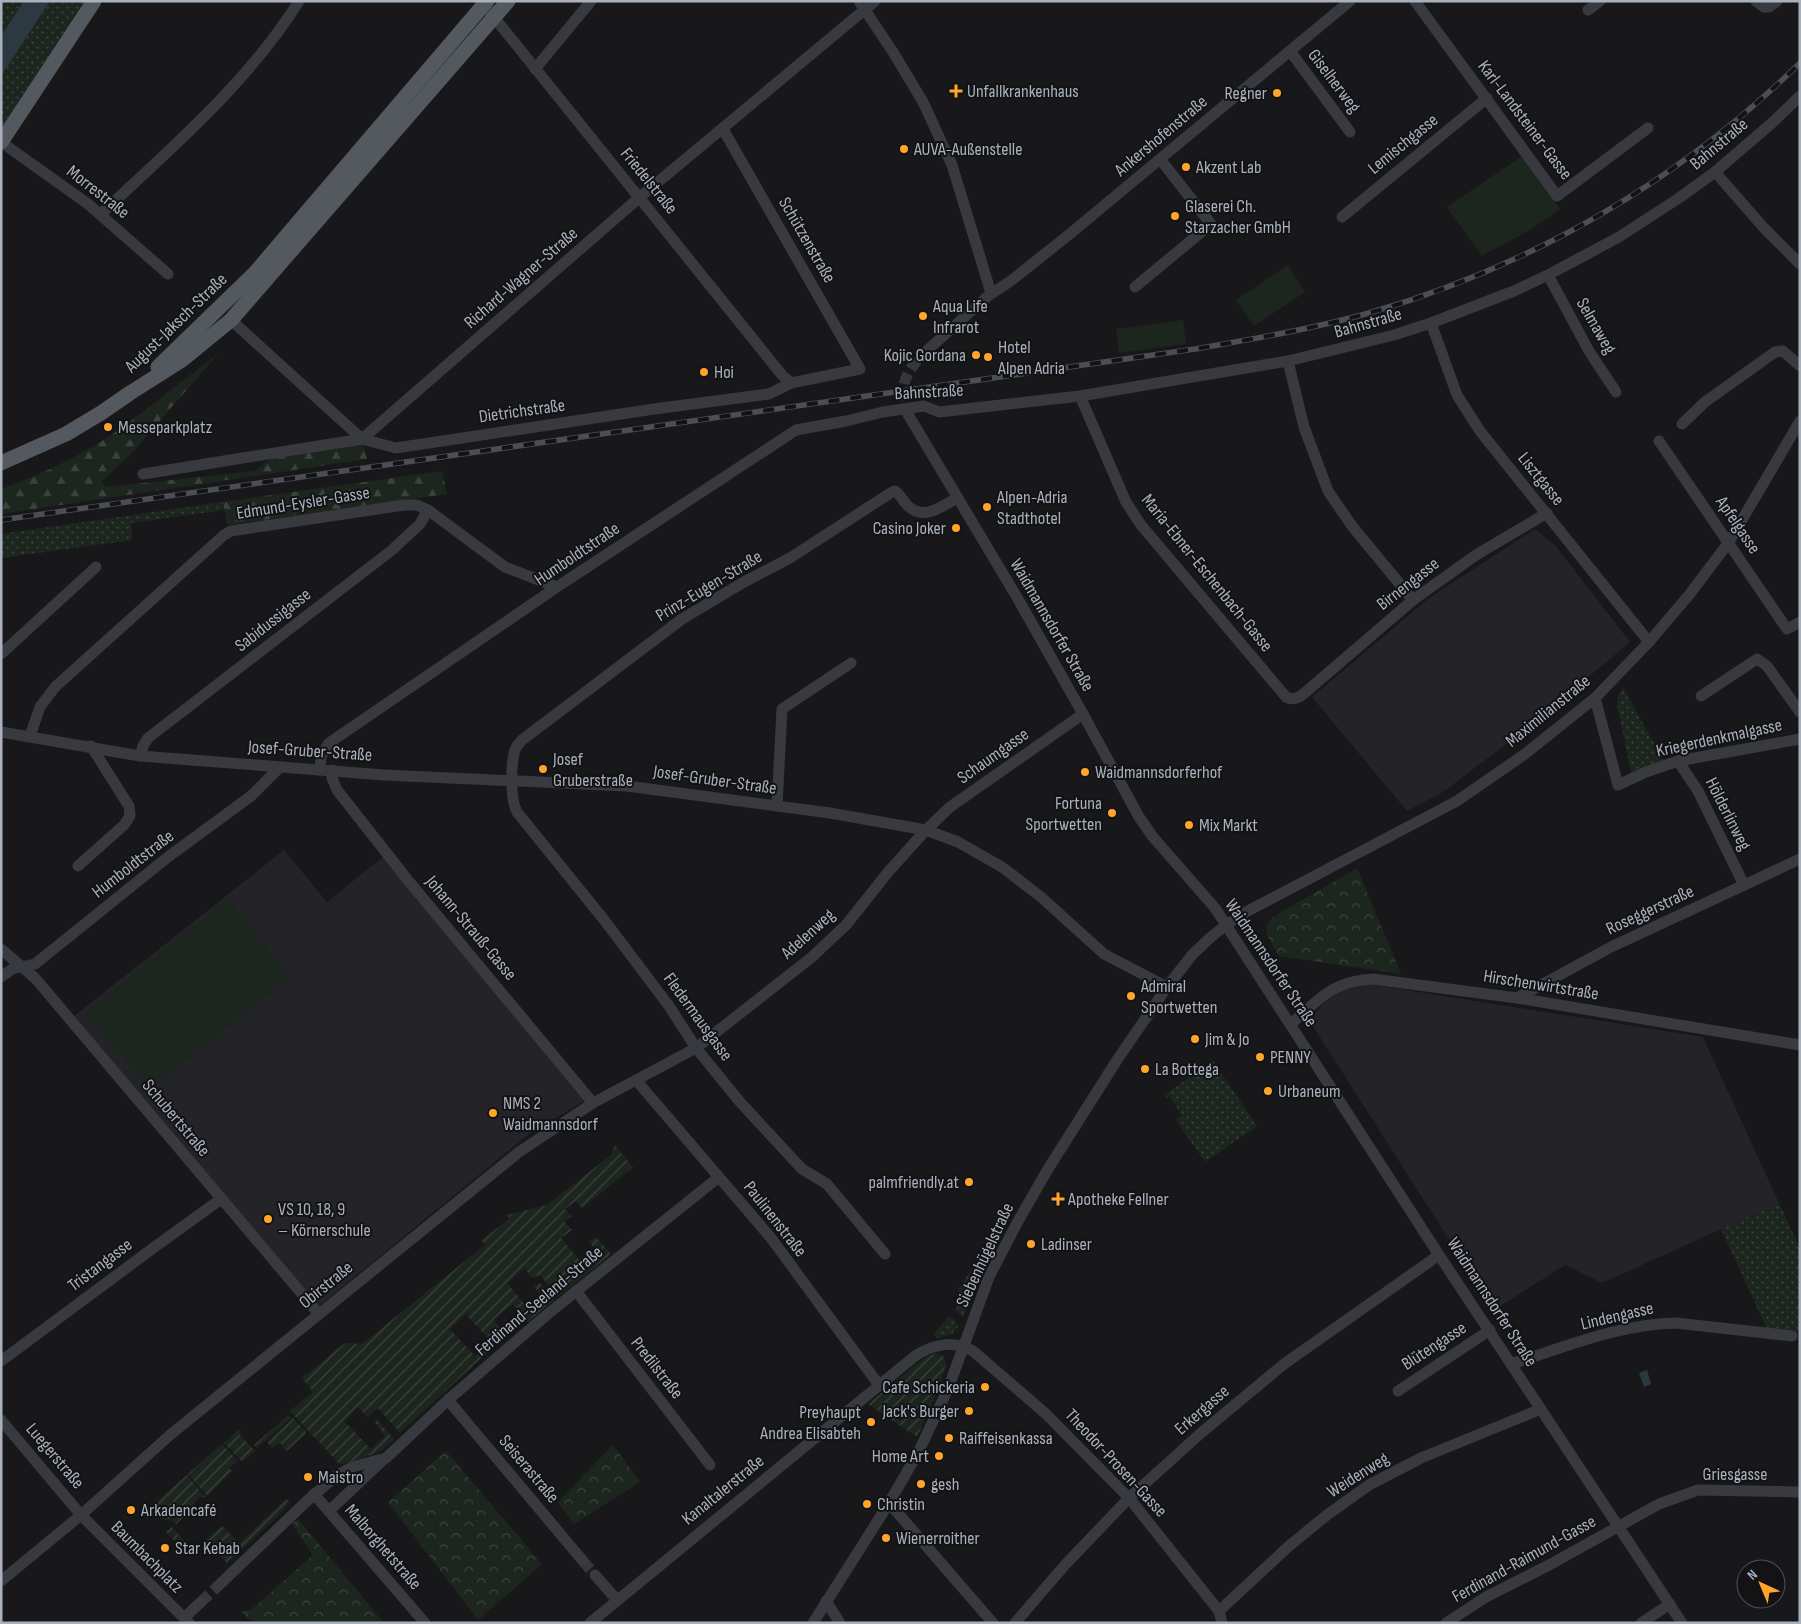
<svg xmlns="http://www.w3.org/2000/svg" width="1801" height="1624" font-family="'Sofia Sans Condensed',sans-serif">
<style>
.built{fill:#242428}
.grass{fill:url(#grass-dots)}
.forest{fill:url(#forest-firs)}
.park{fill:url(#park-crowns)}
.garden{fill:url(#garden-furrows);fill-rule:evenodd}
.pitch{fill:#1d261e}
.water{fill:#2c3940}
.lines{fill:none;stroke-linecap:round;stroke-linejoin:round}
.minor-tunnel{stroke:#35373b;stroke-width:11;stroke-dasharray:11 5.5;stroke-linecap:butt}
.minor{stroke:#393a40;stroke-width:11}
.major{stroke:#54585f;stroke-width:15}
.rail-casing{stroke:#4b4f55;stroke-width:5.5}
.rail{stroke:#131316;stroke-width:4;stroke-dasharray:11;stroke-linecap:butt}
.poi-dot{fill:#ffa42c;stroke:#131316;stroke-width:2}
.labels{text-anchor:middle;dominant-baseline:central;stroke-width:4;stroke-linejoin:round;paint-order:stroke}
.street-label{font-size:18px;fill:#a9b1bc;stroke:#131316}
.poi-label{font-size:18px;fill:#a9b1bc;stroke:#131316;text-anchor:start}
</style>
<defs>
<pattern id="grass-dots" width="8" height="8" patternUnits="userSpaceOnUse" patternTransform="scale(1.25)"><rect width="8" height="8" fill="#1d261e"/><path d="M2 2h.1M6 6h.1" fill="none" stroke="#3b433d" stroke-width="1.8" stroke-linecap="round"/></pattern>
<pattern id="forest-firs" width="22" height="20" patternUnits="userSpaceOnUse" patternTransform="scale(1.25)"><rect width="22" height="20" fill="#1d261e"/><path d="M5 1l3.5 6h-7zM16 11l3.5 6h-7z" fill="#3b433d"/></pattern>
<pattern id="park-crowns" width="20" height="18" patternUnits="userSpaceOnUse" patternTransform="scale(1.25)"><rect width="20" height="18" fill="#1d261e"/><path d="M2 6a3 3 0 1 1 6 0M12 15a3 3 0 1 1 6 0" fill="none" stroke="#3b433d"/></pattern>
<pattern id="garden-furrows" width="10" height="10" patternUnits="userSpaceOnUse" patternTransform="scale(1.25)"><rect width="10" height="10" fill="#1d261e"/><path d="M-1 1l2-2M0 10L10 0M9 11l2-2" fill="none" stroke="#3b433d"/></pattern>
</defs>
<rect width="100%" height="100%" fill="#18181b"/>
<g class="built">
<path d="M1535,529l20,16 75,97 -97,82 -90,68 -36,19 -95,-114 117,-99z"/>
<path d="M284,850l43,52 56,-45 201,244 -55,33 -210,172 -246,-289z"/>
<path d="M1368,984l335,53 76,166 -177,80 -37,-18 -71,45 -185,-290 16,-18 16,-11z"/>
</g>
<g class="grass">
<path d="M1,1h23l-23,35z"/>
<path d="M50,1h35l-84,127v-52z"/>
<path d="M223,502l1,8 -93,13 1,17 -131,18v-24z"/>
<path d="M1623,688l41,73 -33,11 -14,-68 2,-9z"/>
<path d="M1213,1061l44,65 -52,36 -29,-42 6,-5 -13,-19 -3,2 -2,-3z"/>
<path d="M1779,1203l21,46v83l-33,-3 -46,-100z"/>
<path d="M985,1250l6,2 -28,66 -8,-8 10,-13 -8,-6z"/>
<path d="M950,1316l9,10 -7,8 -14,4 -4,-3v-2z"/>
</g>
<g class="forest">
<path d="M217,355l-86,99 -29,27 3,6 150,-16 23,-19 84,-13 5,20 -366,55v-25c41,-15 80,-33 116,-58 34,-24 66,-52 100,-76z"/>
<path d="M442,471l5,23 -220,31 -4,-23z"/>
</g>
<g class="park">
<path d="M1357,868l44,106 -122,-18 -12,-21 -1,-9 7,-9z"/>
<path d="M613,1445l27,37 -66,42 -16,-22z"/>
<path d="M446,1451l96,113 -64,56 -90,-118z"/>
<path d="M298,1519l86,104h-132l-10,-11 10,-3 62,-55h-2l-20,-30z"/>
</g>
<g class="garden">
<path d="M615,1145l18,22 -51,41 -6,-7 -11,8 7,7 -8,5 8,9 -11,8 25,30 15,-12 -12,-14 7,-5 15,17 -53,43 -18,-22 -9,3 -6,-10 -18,15 24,29 14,-11 -11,-14 6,-4 15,17 -28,22 -14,-18 -19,15 10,18 -104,96 -22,-25 -11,9 -9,-10 -14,14 27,28 14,-13 -11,-15 3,-2 17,20 -14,13 -40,13 -50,-54 23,-19 -11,-14 43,-35 17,1 123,-99 -3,-5 27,-21 -2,-4 40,-10 64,-50zM471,1309l-5,6 25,26 -16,15 -25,-27z"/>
<path d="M936,1353l8,4 2,8 -11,32 -18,40 -49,-33 56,-46z"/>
<path d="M288,1415l3,3 -34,30 -3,-3z"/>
<path d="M293,1418l13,13 -1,3 -18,17 -7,-8 -8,5 -5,-6z"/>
<path d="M239,1429l2,2 -2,3 16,17 -13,11 -18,-19z"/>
<path d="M222,1444l16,17 -9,7 3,3 -25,25 -19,-22z"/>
<path d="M187,1475l18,22h-6l-11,16 -12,11 -5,-5 -7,1 -12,-14z"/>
<path d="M286,1499l4,3 -15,17 -48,44 -21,-23 16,-14 17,17z"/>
<path d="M172,1527l18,21 -7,2 -17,-18z"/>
</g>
<g class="pitch">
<path d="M1522,156l38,53 -30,21 -48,26 -35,-49z"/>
<path d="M1288,265l17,27 -51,34 -18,-26z"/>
<path d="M1183,320l3,24 -67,9 -3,-24z"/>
<path d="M228,899l63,78 -141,113 -66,-77z"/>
</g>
<g class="water">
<path d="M24,1h26l-49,75v-40z"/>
<path d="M1647,1370l4,14 -7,3 -5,-14z"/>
</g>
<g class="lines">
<g class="minor-tunnel">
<path d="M909,416c-12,-25 -5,-42 13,-61"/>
<path d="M583,1561l12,14"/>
<path d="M201,1602l17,-16"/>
</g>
<g class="minor">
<path d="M481,1l301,374 9,8"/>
<path d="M859,1l34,51 30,50 29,63 39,128"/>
<path d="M1415,1l142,195 91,-68"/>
<path d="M1756,1l8,6h5l8,-6"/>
<path d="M1588,10l12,-9"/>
<path d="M1290,51l60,81"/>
<path d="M535,69l56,-68"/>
<path d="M1,142l87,62 80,70"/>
<path d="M1715,172l49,56 36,36"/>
<path d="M101,214c70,-66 146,-130 198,-213"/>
<path d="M1342,217l145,-119"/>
<path d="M1548,275l41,76 27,41"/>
<path d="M1135,287l76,-63 -51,-65"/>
<path d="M231,320l131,119 34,9 258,-39 115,-15 22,-11 69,-14 -137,-240"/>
<path d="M1431,323l26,72 23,36 169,211"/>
<path d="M922,355l66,-59 24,-16 59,-47 279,-232"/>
<path d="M1288,361l16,66 24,64 24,35 61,74"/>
<path d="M1080,396l46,106 15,23 145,172c6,3 9,2 15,-1l112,-96 63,-45 71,-42"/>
<path d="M909,416l109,183 65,115 56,103 14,20 62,71 224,347 243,368"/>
<path d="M1682,424l23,-22 70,-50 8,-1 17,15"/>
<path d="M1659,441l128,188 13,-7"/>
<path d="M143,474l219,-35 278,-242 235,-196"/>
<path d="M1,654l95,-87"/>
<path d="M1701,696l56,-37 10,7 33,46"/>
<path d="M1595,698l23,87 28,-13 32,-11 122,-22"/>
<path d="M1,732l139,24 244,19 243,11 203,27 96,17 32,12 44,25 39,30 63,57 63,33"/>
<path d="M30,736l10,-29 15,-20 169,-152 7,-4 173,-26h13l11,5 77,57 52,20"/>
<path d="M140,756l3,-10 5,-8 244,-188 28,-26 8,-14"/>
<path d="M1678,761l20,30 46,94"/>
<path d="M320,769l1,-13 8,-13 228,-156 239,-157 50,-9 37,-9 41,-6 15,6 141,-16 208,-35 106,-26 37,-12 83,-32 34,-16 71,-38 60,-39 36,-26 58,-50 27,-26"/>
<path d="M333,770l-1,8 5,12 70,89 186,224"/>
<path d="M777,806l5,-97 69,-46"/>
<path d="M78,866l46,-41 6,-9 -1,-10 -38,-60"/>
<path d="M1,949l34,29 284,336"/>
<path d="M1,977l11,-8 23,-5 133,-107 83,-61 29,-29"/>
<path d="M1517,998l94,-51 189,-88"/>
<path d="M1291,1024c28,-25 42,-43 82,-45l144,19 283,47"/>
<path d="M636,1080l135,158 108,147"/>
<path d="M885,1254l-58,-70 -25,-15 -62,-67 -44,-54 -27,-42 -64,-85 -88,-109c-7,-14 -6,-43 -3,-59 1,-6 5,-9 8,-13l160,-121 62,-37 46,-24 102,-66 3,-1c6,4 8,10 13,15 16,15 33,1 49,-8"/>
<path d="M576,1291l134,174"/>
<path d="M1,1361l155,-115 65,-47"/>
<path d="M1511,1364c54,-17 109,-40 165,-41l116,13"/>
<path d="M1398,1391l92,-61"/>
<path d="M448,1400l135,161"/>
<path d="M1,1420l80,95 108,108"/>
<path d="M314,1494l111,129"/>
<path d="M889,1503l104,120"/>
<path d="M329,1511l55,-52"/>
<path d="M595,1575l22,25"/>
<path d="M1,1581l80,-66 89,-80 349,-283 74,-49 103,-55 116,-91 34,-32 43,-54 37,-41 24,-23 133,-93"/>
<path d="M218,1586l90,-86 28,-24 16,-9 34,-9 62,-58 101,-87 170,-136"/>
<path d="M826,1601l14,22"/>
<path d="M1219,1611l70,-65 38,-31 42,-30 52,-27 120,-49"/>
<path d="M184,1618l17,-16"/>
<path d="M590,1623l325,-267c18,-12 39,-16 58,-5l73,63 83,84 90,113 3,12"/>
<path d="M813,1623l76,-120 30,-52 29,-62 41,-112 28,-54 31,-54 69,-109 50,-73 25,-32 19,-18 15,-12 20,-13 211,-111 68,-47 70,-56 54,-56 40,-47 40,-53 71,-121"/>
<path d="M1015,1623l49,-57 65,-68 72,-65 83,-69 155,-109"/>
<path d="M1446,1623l40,-26 65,-33 108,-60 39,-14 102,2"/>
<path d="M1641,1623l29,-19"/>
</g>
<g class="major">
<path d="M1,142l93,-141"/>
<path d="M158,367l96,-93 233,-273"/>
<path d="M1,463l65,-29 35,-21 29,-20 52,-33 49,-40 277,-319"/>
</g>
<g class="rail-casing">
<path id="rail" d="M1,520l1194,-171c58,-10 117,-20 174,-36 163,-47 310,-132 431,-250"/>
</g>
<use href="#rail" class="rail"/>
</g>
<g class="poi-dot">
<path d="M953.5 83.5h5v5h5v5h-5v5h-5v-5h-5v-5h5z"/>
<circle cx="1277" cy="93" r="5"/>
<circle cx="904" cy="149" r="5"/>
<circle cx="1186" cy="167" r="5"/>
<circle cx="1175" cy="216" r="5"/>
<circle cx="923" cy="316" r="5"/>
<circle cx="976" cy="355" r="5"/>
<circle cx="988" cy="357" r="5"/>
<circle cx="704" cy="372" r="5"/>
<circle cx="108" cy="427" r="5"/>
<circle cx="987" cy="507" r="5"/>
<circle cx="956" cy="528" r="5"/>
<circle cx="543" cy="769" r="5"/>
<circle cx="1085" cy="772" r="5"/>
<circle cx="1112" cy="813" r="5"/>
<circle cx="1189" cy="825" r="5"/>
<circle cx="1131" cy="996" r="5"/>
<circle cx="1195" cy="1039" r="5"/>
<circle cx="1260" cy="1057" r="5"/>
<circle cx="1145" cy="1069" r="5"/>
<circle cx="1268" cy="1091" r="5"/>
<circle cx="493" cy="1113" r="5"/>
<circle cx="969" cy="1182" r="5"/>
<path d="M1055.5 1191.5h5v5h5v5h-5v5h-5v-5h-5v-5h5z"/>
<circle cx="268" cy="1219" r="5"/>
<circle cx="1031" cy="1244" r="5"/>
<circle cx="985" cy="1387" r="5"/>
<circle cx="969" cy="1411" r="5"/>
<circle cx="871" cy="1422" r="5"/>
<circle cx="949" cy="1438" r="5"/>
<circle cx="939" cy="1456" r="5"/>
<circle cx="308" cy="1477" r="5"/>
<circle cx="921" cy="1484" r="5"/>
<circle cx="867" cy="1504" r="5"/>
<circle cx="131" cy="1510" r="5"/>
<circle cx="886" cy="1538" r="5"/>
<circle cx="165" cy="1548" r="5"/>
</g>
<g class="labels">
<g class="street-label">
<text transform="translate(1334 81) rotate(53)">Giselherweg</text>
<text transform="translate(1525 120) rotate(53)">Karl-Landsteiner-Gasse</text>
<text transform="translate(1161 136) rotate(-40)">Ankershofenstraße</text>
<text transform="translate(1403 144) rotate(-39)">Lemischgasse</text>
<text transform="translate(1719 144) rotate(-40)">Bahnstraße</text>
<text transform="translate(649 181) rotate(51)">Friedelstraße</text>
<text transform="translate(98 192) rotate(38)">Morrestraße</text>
<text transform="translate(807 240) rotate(60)">Schützenstraße</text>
<text transform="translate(521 278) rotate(-41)">Richard-Wagner-Straße</text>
<text transform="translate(176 323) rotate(-44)">August-Jaksch-Straße</text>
<text transform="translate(1368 323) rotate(-16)">Bahnstraße</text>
<text transform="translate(1596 326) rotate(60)">Selmaweg</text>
<text transform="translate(929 392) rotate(-3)">Bahnstraße</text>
<text transform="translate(522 411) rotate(-8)">Dietrichstraße</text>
<text transform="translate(1541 479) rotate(51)">Lisztgasse</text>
<text transform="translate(303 503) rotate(-9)">Edmund-Eysler-Gasse</text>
<text transform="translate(1738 525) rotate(56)">Apfelgasse</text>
<text transform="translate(577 554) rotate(-34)">Humboldtstraße</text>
<text transform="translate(1207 573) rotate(51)">Maria-Ebner-Eschenbach-Gasse</text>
<text transform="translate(1408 584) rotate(-38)">Birnengasse</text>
<text transform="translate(709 586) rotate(-31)">Prinz-Eugen-Straße</text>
<text transform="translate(273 620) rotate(-38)">Sabidussigasse</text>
<text transform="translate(1052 625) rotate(60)">Waidmannsdorfer Straße</text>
<text transform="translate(1548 711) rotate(-39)">Maximilianstraße</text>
<text transform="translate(1719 738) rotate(-12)">Kriegerdenkmalgasse</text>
<text transform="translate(310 751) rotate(4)">Josef-Gruber-Straße</text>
<text transform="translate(993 756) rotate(-35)">Schaumgasse</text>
<text transform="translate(715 780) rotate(8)">Josef-Gruber-Straße</text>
<text transform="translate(1728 814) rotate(63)">Hölderlinweg</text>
<text transform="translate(133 864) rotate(-38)">Humboldtstraße</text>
<text transform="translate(1650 910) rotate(-25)">Roseggerstraße</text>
<text transform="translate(471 928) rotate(50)">Johann-Strauß-Gasse</text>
<text transform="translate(808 934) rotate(-42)">Adelenweg</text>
<text transform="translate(1271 963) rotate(56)">Waidmannsdorfer Straße</text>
<text transform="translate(1541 985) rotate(9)">Hirschenwirtstraße</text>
<text transform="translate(698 1017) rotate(54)">Fledermausgasse</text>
<text transform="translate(176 1118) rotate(50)">Schubertstraße</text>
<text transform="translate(775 1219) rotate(52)">Paulinenstraße</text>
<text transform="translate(985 1255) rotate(-65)">Siebenhügelstraße</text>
<text transform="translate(100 1265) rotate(-37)">Tristangasse</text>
<text transform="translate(326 1285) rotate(-39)">Obirstraße</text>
<text transform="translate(539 1301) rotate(-40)">Ferdinand-Seeland-Straße</text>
<text transform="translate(1492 1302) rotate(57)">Waidmannsdorfer Straße</text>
<text transform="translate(1617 1316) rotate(-13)">Lindengasse</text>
<text transform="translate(1434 1346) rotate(-33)">Blütengasse</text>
<text transform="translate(657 1368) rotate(52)">Predilstraße</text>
<text transform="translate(1202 1410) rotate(-41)">Erkergasse</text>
<text transform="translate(55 1456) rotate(50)">Luegerstraße</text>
<text transform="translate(1116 1463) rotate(47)">Theodor-Prosen-Gasse</text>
<text transform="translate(529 1469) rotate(50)">Seiserastraße</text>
<text x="1735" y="1474">Griesgasse</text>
<text transform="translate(1358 1475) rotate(-32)">Weidenweg</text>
<text transform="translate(723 1490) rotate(-39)">Kanaltalerstraße</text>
<text transform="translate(383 1547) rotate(49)">Malborghetstraße</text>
<text transform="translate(147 1557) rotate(45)">Baumbachplatz</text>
<text transform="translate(1524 1559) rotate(-29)">Ferdinand-Raimund-Gasse</text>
</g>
<g class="poi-label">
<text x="967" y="91">Unfallkrankenhaus</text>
<text x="1267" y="93" text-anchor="end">Regner</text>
<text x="914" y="149">AUVA-Außenstelle</text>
<text x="1196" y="167">Akzent Lab</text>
<text x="1185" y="206">Glaserei Ch.<tspan x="1185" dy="21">Starzacher GmbH</tspan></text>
<text x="933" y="306">Aqua Life<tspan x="933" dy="21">Infrarot</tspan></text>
<text x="998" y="347">Hotel<tspan x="998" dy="21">Alpen Adria</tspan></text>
<text x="966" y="355" text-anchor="end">Kojic Gordana</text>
<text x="714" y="372">Hoi</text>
<text x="118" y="427">Messeparkplatz</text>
<text x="997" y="497">Alpen-Adria<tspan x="997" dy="21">Stadthotel</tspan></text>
<text x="946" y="528" text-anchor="end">Casino Joker</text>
<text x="553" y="759">Josef<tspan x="553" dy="21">Gruberstraße</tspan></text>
<text x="1095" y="772">Waidmannsdorferhof</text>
<text x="1102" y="803" text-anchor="end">Fortuna<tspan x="1102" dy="21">Sportwetten</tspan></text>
<text x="1199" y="825">Mix Markt</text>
<text x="1141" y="986">Admiral<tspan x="1141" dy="21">Sportwetten</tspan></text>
<text x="1205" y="1039">Jim &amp; Jo</text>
<text x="1270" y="1057">PENNY</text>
<text x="1155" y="1069">La Bottega</text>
<text x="1278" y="1091">Urbaneum</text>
<text x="503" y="1103">NMS 2<tspan x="503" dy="21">Waidmannsdorf</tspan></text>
<text x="959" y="1182" text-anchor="end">palmfriendly.at</text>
<text x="1068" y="1199">Apotheke Fellner</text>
<text x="278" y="1209">VS 10, 18, 9<tspan x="278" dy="21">– Körnerschule</tspan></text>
<text x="1041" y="1244">Ladinser</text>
<text x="975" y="1387" text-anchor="end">Cafe Schickeria</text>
<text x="959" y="1411" text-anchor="end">Jack's Burger</text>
<text x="861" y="1412" text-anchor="end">Preyhaupt<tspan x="861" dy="21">Andrea Elisabteh</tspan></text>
<text x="959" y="1438">Raiffeisenkassa</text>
<text x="929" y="1456" text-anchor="end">Home Art</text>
<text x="318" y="1477">Maistro</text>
<text x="931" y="1484">gesh</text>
<text x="877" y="1504">Christin</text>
<text x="141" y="1510">Arkadencafé</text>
<text x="896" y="1538">Wienerroither</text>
<text x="175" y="1548">Star Kebab</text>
</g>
</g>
<rect width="1801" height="1624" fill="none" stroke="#a9b1bc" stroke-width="5"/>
<g transform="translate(1761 1584) rotate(316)"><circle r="24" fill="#131316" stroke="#4f5258"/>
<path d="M0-4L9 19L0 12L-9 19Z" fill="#ffa42c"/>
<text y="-8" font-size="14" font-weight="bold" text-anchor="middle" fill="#a9b1bc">N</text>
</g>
</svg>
